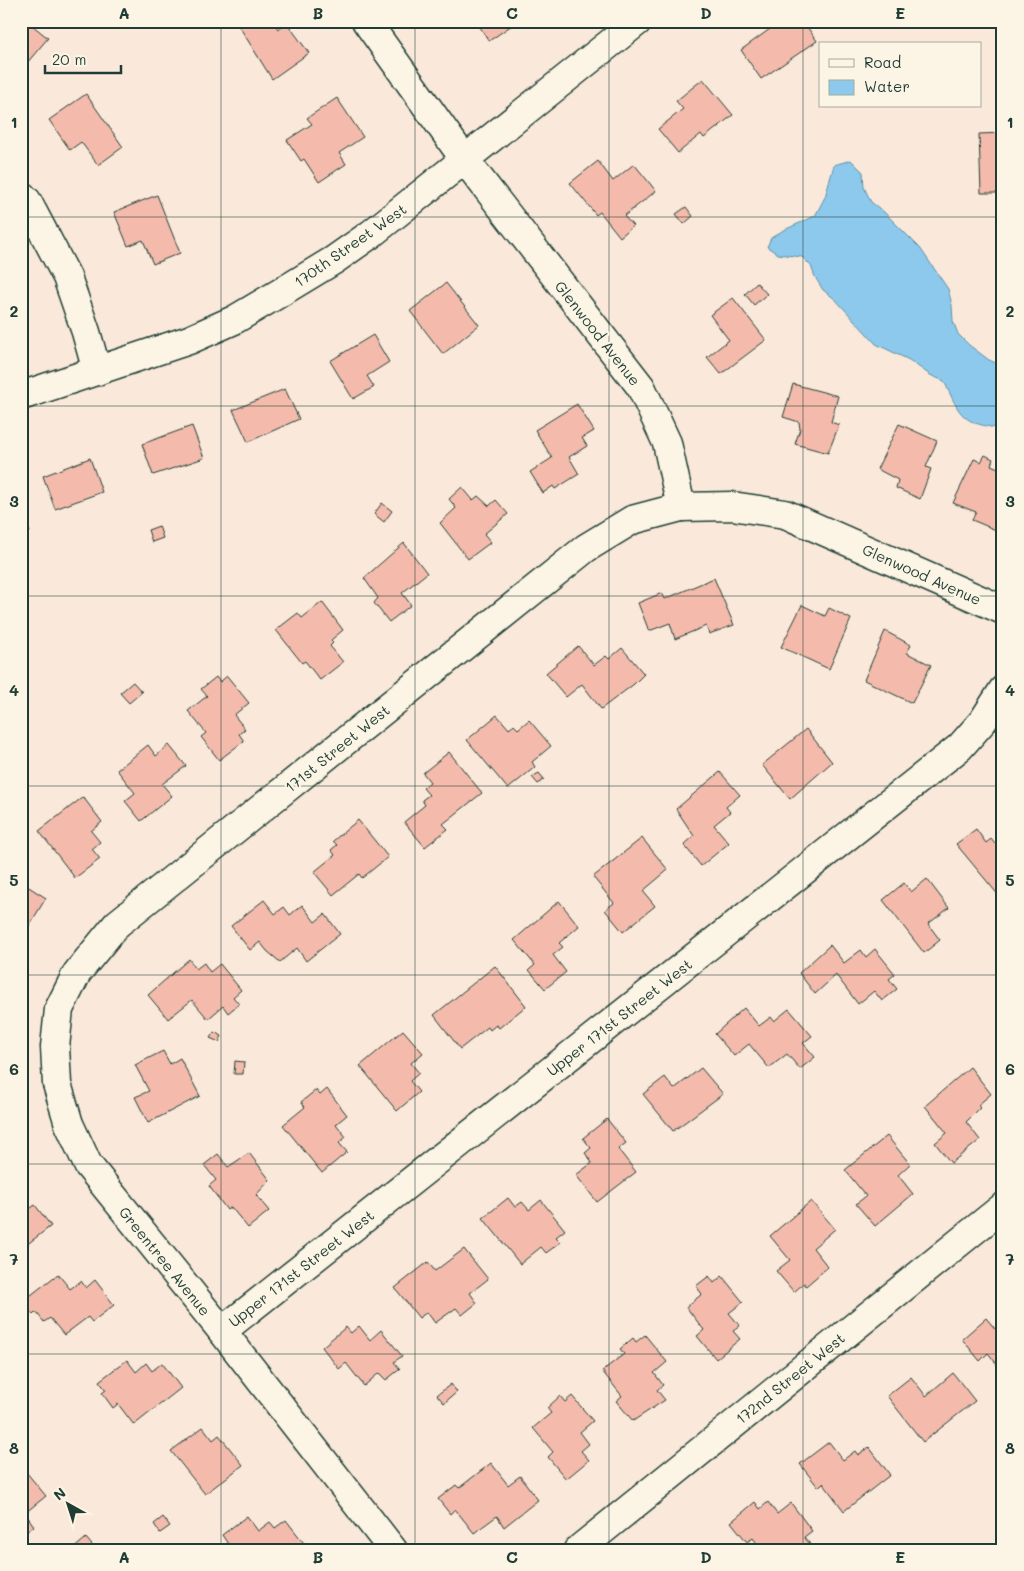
<svg xmlns="http://www.w3.org/2000/svg" width="1024" height="1571" font-family="Mali,sans-serif">
<style>
.water{fill:#8cc9ed;stroke:#6091a3}
.building{fill:#f4bbac;stroke:#1f3d34}
.lines{fill:none;stroke-linecap:round;stroke-linejoin:round}
.minor-casing{stroke:#1f3d34;stroke-width:31}
.minor{stroke:#fcf5e5;stroke-width:28}
.grid{fill:none;stroke:#1f3d34;stroke-width:1;stroke-opacity:0.55}
.labels{text-anchor:middle;dominant-baseline:central;stroke-width:4.5;stroke-linejoin:round;paint-order:stroke}
.street-label{font-size:15px;fill:#1f3d34;stroke:#fcf5e5}
.neatline{fill:none;stroke:#1f3d34;stroke-width:2}
.grid-label{font-size:16px;text-anchor:middle;font-weight:bold;fill:#1f3d34}
</style>
<rect width="100%" height="100%" fill="#fae9da"/>
<filter id="ink" filterUnits="userSpaceOnUse"><feTurbulence type="fractalNoise" baseFrequency=".02" numOctaves="2"/><feDisplacementMap in="SourceGraphic" scale="10" xChannelSelector="R" yChannelSelector="G"/><feConvolveMatrix kernelMatrix="1 2 1 2 8 2 1 2 1" color-interpolation-filters="sRGB"/></filter>
<g filter="url(#ink)">
<path class="water" d="M851,160l12,12 1,15 7,15 13,10 36,36 28,41 4,16 1,16 5,13 11,11 20,15 14,6v63c-42,-6 -42,-12 -59,-48l-14,-6 -21,-15 -33,-16 -41,-45 -12,-9 -8,-13 -4,-11 -9,-9 -24,-3 -11,-7 4,-9 11,-7 33,-15 10,-19 9,-32z"/>
<g class="building">
<path d="M21,21h6l21,17 -27,32z"/>
<path d="M240,21h33l5,8 9,-6 22,30 -37,26 -35,-56z"/>
<path d="M476,21h37l2,2 -26,18z"/>
<path d="M781,21h22l14,20 -56,38 -20,-29z"/>
<path d="M703,79l30,36 -29,23 -3,-4 -23,19 -20,-24 25,-20 -7,-8z"/>
<path d="M86,94l37,53 -25,18 -17,-23 -11,8 -21,-30z"/>
<path d="M337,98l26,39 -24,16 7,11 -27,18 -15,-23 -3,2 -14,-21 25,-16 -5,-6z"/>
<path d="M1003,133v60h-22l-2,-59z"/>
<path d="M598,161l15,20 21,-17 22,27 -32,25 9,10 -13,11 -20,-25 -4,3 -26,-32z"/>
<path d="M157,195l23,58 -27,11 -10,-24 -15,6 -14,-34z"/>
<path d="M686,207l7,9 -9,8 -8,-10z"/>
<path d="M446,283l33,42 -36,29 -33,-43z"/>
<path d="M757,283l10,11 -13,11 -9,-11z"/>
<path d="M733,298l33,42 -45,34 -14,-17 22,-17 -19,-25z"/>
<path d="M373,335l16,27 -22,14 7,11 -21,12 -23,-38z"/>
<path d="M793,384l45,12 -7,26 8,3 -11,28 -33,-9 5,-15 -1,-7 -16,-5z"/>
<path d="M285,389l14,30 -51,23 -15,-32z"/>
<path d="M577,404l17,27 -12,7 5,8 -18,11 10,17 -24,15 -2,-3 -10,7 -13,-21 22,-14 -17,-28z"/>
<path d="M899,424l38,17 -11,26 5,2 -11,30 -24,-11 2,-8 -21,-11z"/>
<path d="M192,426l12,32 -51,17 -11,-31z"/>
<path d="M985,455l8,4 -2,6 12,5v63l-31,-13 4,-8 -23,-9 21,-44 7,3z"/>
<path d="M90,458l12,34 -47,17 -12,-33z"/>
<path d="M462,487l11,13 5,-4 11,10 7,-6 12,14 -24,20 7,8 -23,17 -28,-36 16,-15 -7,-9z"/>
<path d="M382,503l10,8 -8,11 -10,-8z"/>
<path d="M21,514l9,18 -9,4z"/>
<path d="M159,526l4,12 -11,4 -4,-12z"/>
<path d="M404,543l23,30 -25,20 9,12 -22,17 -15,-19 4,-5 -14,-20z"/>
<path d="M714,578l20,47 -25,9 -3,-8 -31,13 -5,-16 -21,8 -11,-28 24,-10 3,6z"/>
<path d="M322,602l21,28 -12,10 2,3 -3,3 13,16 -23,18 -15,-19 -3,2 -26,-33 22,-17 4,5z"/>
<path d="M802,605l23,11 4,-8 22,11 -22,50 -48,-22z"/>
<path d="M885,631l26,14 -4,8 24,12 -19,38 -48,-23z"/>
<path d="M578,646l16,19 12,-9 3,3 13,-11 22,26 -10,10 -33,25 -19,-25 -16,13 -20,-24z"/>
<path d="M227,676l22,27 -15,12 11,14 -6,5 5,7 -25,19 -18,-23 5,-4 -18,-22 19,-15 -6,-7 15,-12 4,5z"/>
<path d="M133,682l9,10 -13,11 -9,-10z"/>
<path d="M497,715l12,14 5,-4 4,4 11,-9 22,26 -19,16 3,5 -27,22 -41,-49z"/>
<path d="M806,729l26,33 -42,37 -28,-34z"/>
<path d="M148,745l8,11 13,-11 17,21 -24,18 10,12 -31,25 -16,-20 10,-8 -18,-23z"/>
<path d="M449,752l33,41 -39,31 5,5 -23,18 -21,-25 21,-17 -3,-5 7,-5 -6,-7 7,-6 -7,-9z"/>
<path d="M720,772l20,23 -14,12 4,5 -16,13 15,18 -28,23 -17,-21 10,-9 -18,-27z"/>
<path d="M539,773l5,6 -6,5 -6,-7z"/>
<path d="M83,797l19,25 -11,9 9,11 -8,7 8,10 -25,19 -36,-47z"/>
<path d="M358,820l30,37 -26,21 -3,-4 -26,21 -19,-23 21,-17 -4,-5 6,-5 -4,-4z"/>
<path d="M976,829l10,14 5,-4 4,5 8,-6v56l-3,3 -44,-53z"/>
<path d="M642,838l26,32 -25,21 12,15 -32,26 -18,-22 9,-7 -21,-26z"/>
<path d="M927,879l22,29 -21,16 12,16 -16,13 -41,-53 21,-17 7,9z"/>
<path d="M24,884l22,14 -22,36 -3,-2v-43z"/>
<path d="M264,900l11,14 9,-7 6,8 12,-10 13,17 10,-8 15,20 -34,27 -9,-13 -17,14 -13,-11 -7,-9 -10,8 -19,-24z"/>
<path d="M559,901l20,25 -20,17 4,4 -10,8 13,17 -21,17 -16,-19 6,-5 -21,-25z"/>
<path d="M830,945l14,18 17,-13 5,7 9,-8 20,25 -6,5 8,10 -15,12 -8,-10 -16,13 -22,-29 -21,19 -16,-21z"/>
<path d="M189,959l7,10 8,-6 6,9 10,-8 21,26 -8,7 6,7 -11,9 -5,-7 -15,13 -16,-19 -24,19 -20,-24z"/>
<path d="M495,966l31,40 -27,22 -3,-3 -6,5 -2,-3 -28,22 -26,-34z"/>
<path d="M744,1008l15,18 12,-9 3,4 15,-12 23,27 -9,7 12,14 -15,12 -13,-15 -18,14 -20,-24 -15,12 -19,-22z"/>
<path d="M403,1030l20,23 -12,10 8,10 -9,8 9,11 -22,19 -37,-45z"/>
<path d="M214,1032l8,4 -3,6 -9,-4z"/>
<path d="M163,1051l7,13 10,-6 20,38 -52,27 -13,-26 14,-6 -14,-26z"/>
<path d="M235,1061l9,1 -1,12h-9z"/>
<path d="M970,1067l21,27 -13,11 2,3 -14,14 14,18 -29,23 -16,-20 12,-10 -22,-27z"/>
<path d="M701,1068l22,26 -50,37 -30,-37 22,-17 9,12z"/>
<path d="M327,1089l20,26 -11,9 10,13 -7,6 8,9 -25,21 -39,-48 22,-18 -4,-5 15,-12 4,5z"/>
<path d="M607,1119l19,24 -8,6 18,23 -39,30 -21,-27 16,-12 -7,-10 6,-5 -8,-10z"/>
<path d="M887,1136l23,28 -12,11 15,19 -38,32 -19,-22 10,-8 -21,-26z"/>
<path d="M249,1153l21,27 -14,15 13,16 -21,17 -17,-21 -4,3 -18,-24 7,-6 -12,-15 14,-11 10,13z"/>
<path d="M508,1198l7,9 7,-5 7,8 12,-10 24,30 -9,7 5,5 -15,11 -5,-6 -21,17 -37,-46z"/>
<path d="M811,1201l24,28 -22,19 15,19 -22,19 -2,-3 -10,9 -18,-21 14,-11 -20,-24z"/>
<path d="M35,1205l16,21 -30,23v-41l3,5z"/>
<path d="M464,1249l24,30 -18,14 7,10 -15,12 -6,-7 -21,15 -8,-11 -8,6 -24,-30 33,-26 7,9z"/>
<path d="M58,1274l12,15 11,-8 5,7 9,-8 19,25 -22,17 -4,-5 -24,18 -14,-17 -6,4 -8,-10 -3,3 -11,-13z"/>
<path d="M709,1276l5,7 8,-7 21,26 -14,11 11,13 -7,5 7,8 -24,20 -19,-23 7,-6 -18,-23 16,-13 -6,-8z"/>
<path d="M986,1318l16,19 1,-1v36l-15,-19 -8,8 -18,-22z"/>
<path d="M359,1326l11,14 11,-10 21,26 -8,6 6,7 -14,11 -7,-7 -15,13 -18,-23 -7,6 -17,-22 24,-20 5,6z"/>
<path d="M645,1335l22,27 -13,11 9,12 -6,5 8,10 -32,21 -17,-20 6,-5 -20,-25 22,-17 -4,-5 13,-11 3,4z"/>
<path d="M127,1360l9,12 10,-9 6,8 10,-8 19,25 -47,37 -16,-21 -5,4 -11,-15 4,-3 -7,-9z"/>
<path d="M953,1373l22,28 -52,41 -36,-46 24,-19 15,19z"/>
<path d="M451,1384l6,8 -13,11 -7,-8z"/>
<path d="M560,1396l5,6 7,-6 21,25 -13,11 9,12 -8,7 8,9 -23,19 -18,-22 5,-5 -20,-24 18,-15 -4,-5z"/>
<path d="M203,1427l10,13 6,-5 24,30 -38,29 -34,-43z"/>
<path d="M829,1442l14,18 12,-9 3,4 11,-8 21,28 -46,36 -21,-28 -5,4 -18,-23z"/>
<path d="M491,1463l17,22 12,-9 18,24 -34,27 -7,-11 -23,17 -19,-24 -5,5 -12,-15 18,-14 3,3z"/>
<path d="M21,1466l25,30 -21,17 9,13 -13,10z"/>
<path d="M755,1502l5,7 8,-7 9,12 14,-11 21,28 -8,6 6,7 -8,6h-40l-9,-12 -6,4 -16,-20z"/>
<path d="M247,1516l11,15 12,-9 5,6 11,-8 21,27 -3,3h-81l-1,-1 6,-5 -6,-9z"/>
<path d="M163,1517l7,9 -10,7 -6,-9z"/>
<path d="M86,1538l10,12h-24z"/>
</g>
<g class="lines">
<g class="minor-casing">
<g id="minor">
<path d="M366,21l99,139 176,227 26,56 14,64"/>
<path d="M21,195l6,6 40,76 19,55 11,39"/>
<path d="M21,396l168,-56 45,-20 49,-29 51,-31 37,-26 267,-213"/>
<path d="M222,1331l738,-584 23,-26 20,-31"/>
<path d="M393,1550l-171,-219 -134,-166 -19,-41 -12,-40 -2,-37 4,-38 18,-36 40,-49 469,-376 46,-28 49,-13 51,-1 53,8 218,96"/>
<path d="M578,1550l425,-343"/>
</g>
</g>
<use href="#minor" class="minor"/>
</g>
</g>
<path class="grid" d="M221,21v1529M415,21v1529M609,21v1529M803,21v1529M21,217h982M21,406h982M21,596h982M21,786h982M21,975h982M21,1164h982M21,1354h982"/>
<g class="labels">
<g class="street-label">
<text transform="translate(350 245) rotate(-35)">170th Street West</text>
<text transform="translate(598 333) rotate(52)">Glenwood Avenue</text>
<text transform="translate(922 574) rotate(24)">Glenwood Avenue</text>
<text transform="translate(337 748) rotate(-39)">171st Street West</text>
<text transform="translate(619 1017) rotate(-38)">Upper 171st Street West</text>
<text transform="translate(165 1261) rotate(51)">Greentree Avenue</text>
<text transform="translate(301 1268) rotate(-38)">Upper 171st Street West</text>
<text transform="translate(790 1378) rotate(-39)">172nd Street West</text>
</g>
</g>
<rect width="1024" height="1571" fill="none" stroke="#fcf5e5" stroke-width="55"/>
<rect x="819" y="42" width="162" height="65" fill="#fcf5e5" stroke="#a4ab9e"/>
<rect x="829" y="59" width="25" height="8" fill="#fcf5e5" stroke="#a4ab9e"/>
<text x="864" y="68" font-size="15" fill="#1f3d34">Road</text>
<rect x="829" y="80" width="25" height="15" fill="#8cc9ed" stroke="#a4ab9e"/>
<text x="864" y="92" font-size="15" fill="#1f3d34">Water</text>
<g transform="translate(68 1504) rotate(321)" stroke="#fcf5e5" stroke-width="4" paint-order="stroke">
<path d="M0-4L9 19L0 12L-9 19Z" fill="#1f3d34"/>
<text y="-8" font-size="14" font-weight="bold" text-anchor="middle" fill="#1f3d34">N</text>
</g>
<path d="M45 65v8h76v-8" fill="none" stroke="#1f3d34" stroke-width="2.5"/>
<text x="52" y="65" font-size="15" fill="#1f3d34" stroke="#fcf5e5" stroke-width="4" paint-order="stroke">20 m</text>
<rect x="28" y="28" width="968" height="1516" class="neatline"/>
<g class="grid-label">
<text x="124" y="19">A</text>
<text x="318" y="19">B</text>
<text x="512" y="19">C</text>
<text x="706" y="19">D</text>
<text x="900" y="19">E</text>
<text x="14" y="128">1</text>
<text x="1010" y="128">1</text>
<text x="14" y="317">2</text>
<text x="1010" y="317">2</text>
<text x="14" y="507">3</text>
<text x="1010" y="507">3</text>
<text x="14" y="696">4</text>
<text x="1010" y="696">4</text>
<text x="14" y="886">5</text>
<text x="1010" y="886">5</text>
<text x="14" y="1075">6</text>
<text x="1010" y="1075">6</text>
<text x="14" y="1265">7</text>
<text x="1010" y="1265">7</text>
<text x="14" y="1454">8</text>
<text x="1010" y="1454">8</text>
<text x="124" y="1563">A</text>
<text x="318" y="1563">B</text>
<text x="512" y="1563">C</text>
<text x="706" y="1563">D</text>
<text x="900" y="1563">E</text>
</g>
</svg>
